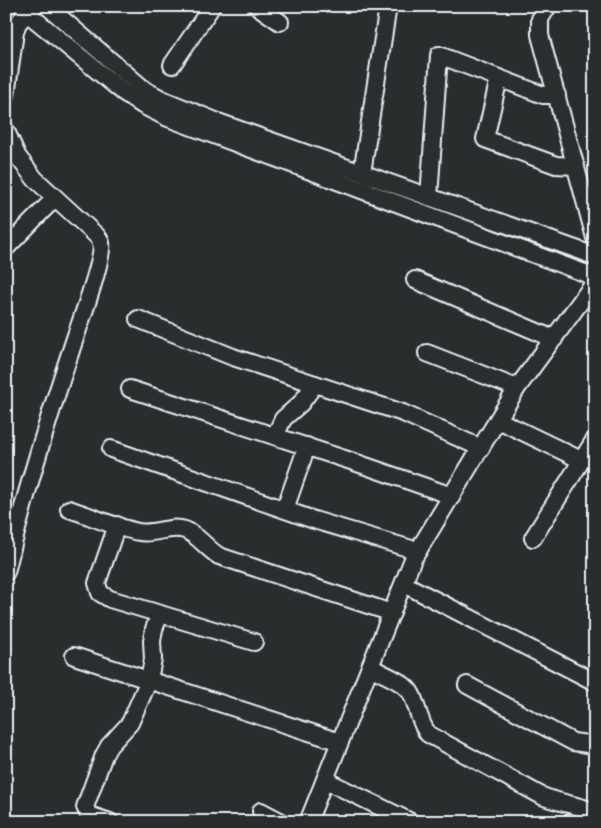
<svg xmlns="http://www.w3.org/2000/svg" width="601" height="828" font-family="Caveat,sans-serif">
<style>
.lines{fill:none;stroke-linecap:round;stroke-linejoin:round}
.street-casing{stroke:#e8f1f8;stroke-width:20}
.street{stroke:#2a2d2e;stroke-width:16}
</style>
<rect width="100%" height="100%" fill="#2a2d2e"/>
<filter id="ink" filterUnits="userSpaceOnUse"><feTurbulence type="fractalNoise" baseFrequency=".02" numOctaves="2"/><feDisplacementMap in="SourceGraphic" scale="10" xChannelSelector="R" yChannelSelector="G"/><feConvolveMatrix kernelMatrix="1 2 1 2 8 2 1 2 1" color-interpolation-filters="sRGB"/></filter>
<g filter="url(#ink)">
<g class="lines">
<g class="street-casing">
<g id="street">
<path d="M23,6l9,11 91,75 19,13 26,13 427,159"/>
<path d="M47,6l98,84 19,10 54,22 366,130 11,5"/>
<path d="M257,6l23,16"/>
<path d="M548,6l-8,13v16l55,203"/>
<path d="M172,65l40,-59"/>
<path d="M499,78l-14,61 71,26 20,1"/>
<path d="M6,95l9,-63 3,-9 16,-17"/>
<path d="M6,131l12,26 17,22 62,57c2,2 3,4 4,7 3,10 -12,54 -16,66 -30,87 -57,173 -79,263"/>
<path d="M362,173l26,-167"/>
<path d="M429,197l10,-142 104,40h14"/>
<path d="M6,248l49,-50"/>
<path d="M415,280l139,59"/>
<path d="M138,319l95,38 170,56 78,35"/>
<path d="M427,353l90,35"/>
<path d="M130,389l230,75 92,32"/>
<path d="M498,420l83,40"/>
<path d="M275,436l8,-17 18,-16 14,-19"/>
<path d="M111,449l203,71 104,31"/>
<path d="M69,509c22,7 48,19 70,23 16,3 30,-7 46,-2 12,4 22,19 34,26l173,57"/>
<path d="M285,509l22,-63"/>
<path d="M117,525l-20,58 3,10 10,6 144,43"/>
<path d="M533,538l62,-99"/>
<path d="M404,584l191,98"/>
<path d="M74,656l266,86"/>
<path d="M370,667c12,7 35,14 42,28 6,13 7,27 16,39l114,62c17,7 36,9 53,16"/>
<path d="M467,685l106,57 22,3"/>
<path d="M325,780l86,42"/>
<path d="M261,811l21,11"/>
<path d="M110,822l-21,-7 -4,-8 19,-52 5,-9 21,-23 19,-43 4,-21 -1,-18 2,-12 6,-15"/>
<path d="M308,822l105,-263 104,-171 78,-106"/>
</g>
</g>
<use href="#street" class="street"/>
</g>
</g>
<rect width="601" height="828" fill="none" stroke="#2a2d2e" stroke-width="25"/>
<rect x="12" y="12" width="576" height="803" fill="none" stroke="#e8f1f8" stroke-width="2" filter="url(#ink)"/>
</svg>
